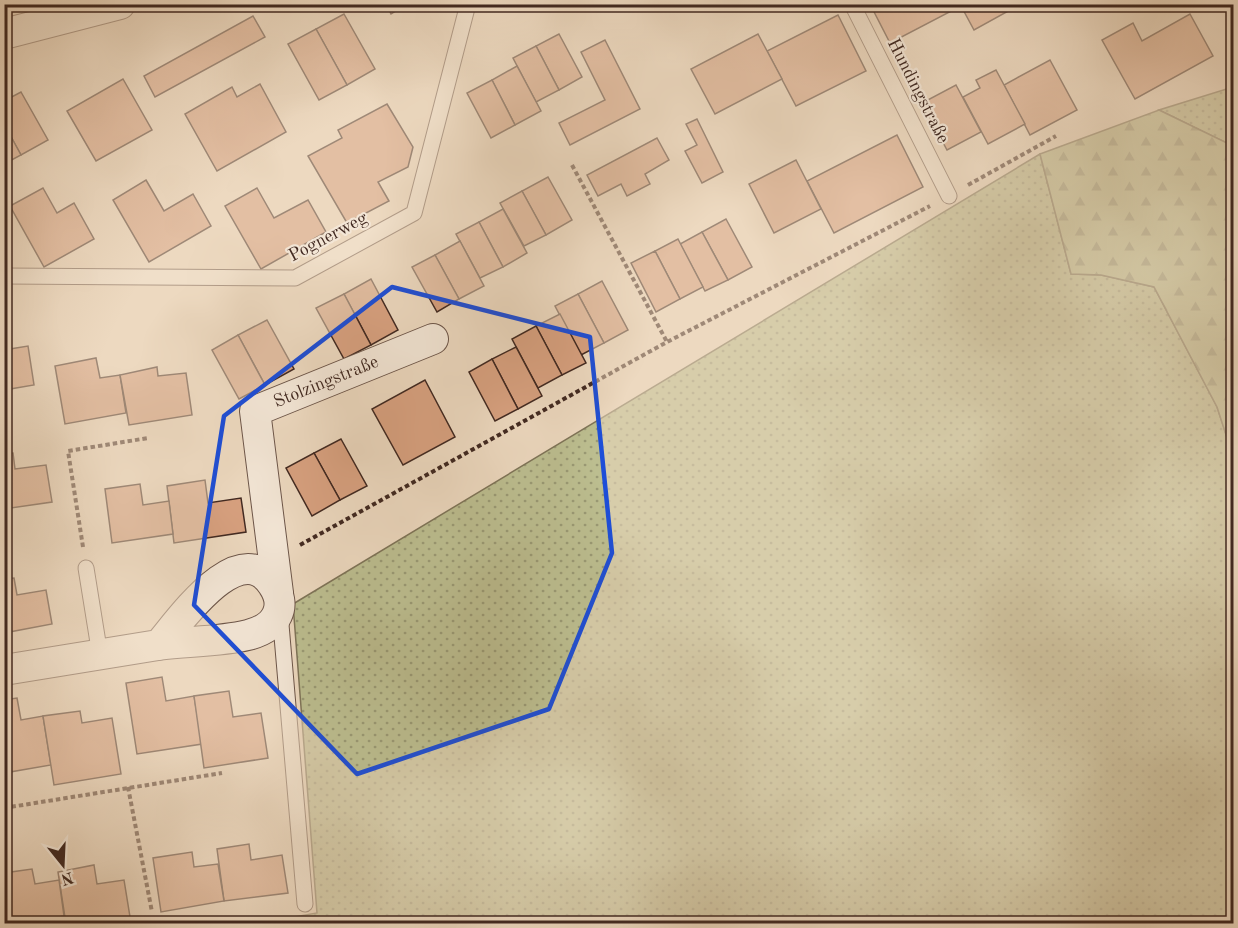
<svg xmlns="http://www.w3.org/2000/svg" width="1238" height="928" font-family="'Old Standard TT',serif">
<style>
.green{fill:url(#green-dots);stroke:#7e7458;stroke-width:1.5}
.forest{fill:url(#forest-firs);stroke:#7e7458;stroke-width:1.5}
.building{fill:#d8a180;stroke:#412921;stroke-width:1.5}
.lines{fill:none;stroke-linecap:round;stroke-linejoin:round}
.lane-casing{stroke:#6c5549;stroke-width:17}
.street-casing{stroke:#6c5549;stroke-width:32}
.path{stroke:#412921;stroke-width:4;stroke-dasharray:4.5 3;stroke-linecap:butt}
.lane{stroke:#f3e6d6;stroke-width:15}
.street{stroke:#f3e6d6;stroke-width:30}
.marked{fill:none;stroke:#1d4ed8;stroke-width:4.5;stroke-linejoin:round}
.labels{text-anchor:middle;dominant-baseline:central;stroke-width:4.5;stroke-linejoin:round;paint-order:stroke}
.street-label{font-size:18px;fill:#412921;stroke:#f3e6d6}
</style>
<defs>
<pattern id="green-dots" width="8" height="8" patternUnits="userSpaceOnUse" patternTransform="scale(1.5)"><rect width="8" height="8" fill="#bcbe90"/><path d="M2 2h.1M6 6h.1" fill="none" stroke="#9a9a75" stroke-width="1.8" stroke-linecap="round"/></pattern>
<pattern id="forest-firs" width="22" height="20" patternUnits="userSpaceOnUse" patternTransform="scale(1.5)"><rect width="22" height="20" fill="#bcbe90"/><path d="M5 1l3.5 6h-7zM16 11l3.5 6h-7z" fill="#9a9a75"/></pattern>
</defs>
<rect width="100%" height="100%" fill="#edd9c0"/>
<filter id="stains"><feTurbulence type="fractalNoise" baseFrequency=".00333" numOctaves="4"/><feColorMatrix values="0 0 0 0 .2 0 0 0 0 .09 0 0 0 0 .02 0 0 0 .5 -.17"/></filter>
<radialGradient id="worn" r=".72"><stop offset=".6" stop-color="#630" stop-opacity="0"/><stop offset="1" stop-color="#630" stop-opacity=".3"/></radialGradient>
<g class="green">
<path d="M1233,87v67l-6,-11 -68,-33z"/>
<path d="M1040,154l31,120 30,1 53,12 63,120 16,49v467l-978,1 62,-11 -24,-309z"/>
</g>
<path class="forest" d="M1159,110l68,33 6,11v302l-16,-49 -63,-120 -53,-12 -30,-1 -31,-120z"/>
<g class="building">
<path d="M386,4h21l-16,10z"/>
<path d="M870,4h90l1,2 -71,37z"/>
<path d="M960,4h59v1l-45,25z"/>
<path d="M344,14l31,55 -28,16 -31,-56z"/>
<path d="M1190,14l23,42 -78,43 -33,-59 31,-17 9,18z"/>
<path d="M838,15l28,56 -70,35 -29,-55z"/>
<path d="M253,16l12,21 -110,60 -11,-21z"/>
<path d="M316,29l31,56 -28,15 -31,-56z"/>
<path d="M559,34l23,43 -23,13 -23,-44z"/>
<path d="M758,34l24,45 -67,35 -24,-45z"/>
<path d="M605,40l35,69 -70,36 -11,-22 46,-23 -24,-48z"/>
<path d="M536,46l23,44 -23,12 -23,-44z"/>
<path d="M1050,60l27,50 -47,25 -26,-50z"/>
<path d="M517,66l24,45 -26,14 -23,-45z"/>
<path d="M996,70l29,54 -37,20 -25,-47 17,-9 -4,-8z"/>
<path d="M123,79l29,51 -56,31 -29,-50z"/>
<path d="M492,80l23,45 -24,13 -24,-45z"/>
<path d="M260,84l26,48 -69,39 -32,-57 47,-27 5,10z"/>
<path d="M956,85l25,47 -34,18 -25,-47z"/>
<path d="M21,92l27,48 -27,15 -17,-31v-23z"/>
<path d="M387,104l26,43 -5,20 -30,15 11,19 -42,22 -39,-67 34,-18 -4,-8z"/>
<path d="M697,119l26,53 -21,11 -17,-32 12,-6 -11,-21z"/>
<path d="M4,124l17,31 -17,9z"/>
<path d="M897,135l26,52 -89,46 -27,-52z"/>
<path d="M657,138l12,22 -24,14 5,10 -23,12 -6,-12 -23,12 -11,-21z"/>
<path d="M796,160l25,49 -47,24 -25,-49z"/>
<path d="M548,177l24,43 -26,15 -24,-44z"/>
<path d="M146,180l18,31 29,-17 18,32 -62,36 -36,-62z"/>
<path d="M43,188l14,25 17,-10 20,36 -50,28 -34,-61z"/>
<path d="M257,188l17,30 34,-18 18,32 -65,37 -36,-63z"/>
<path d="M522,191l24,44 -22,11 -24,-43z"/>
<path d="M503,209l24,44 -24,14 -24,-45z"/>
<path d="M726,219l26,48 -24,13 -26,-48z"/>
<path d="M479,222l24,45 -23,11 -24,-44z"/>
<path d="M702,232l26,48 -23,11 -25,-47z"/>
<path d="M678,239l25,48 -23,12 -25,-48z"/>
<path d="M460,241l24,45 -25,13 -24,-44z"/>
<path d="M655,251l25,48 -24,13 -25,-49z"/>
<path d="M435,255l24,44 -22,13 -25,-45z"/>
<path d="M371,279l27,51 -27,15 -27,-51z"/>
<path d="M602,281l26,49 -24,13 -26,-49z"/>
<path d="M344,294l27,51 -27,14 -28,-51z"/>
<path d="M578,294l26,49 -23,12 -26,-49z"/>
<path d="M560,314l26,49 -24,12 -26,-49z"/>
<path d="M267,320l27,49 -29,16 -27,-50z"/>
<path d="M536,326l26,49 -24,13 -26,-49z"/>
<path d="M238,335l27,50 -26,14 -27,-49z"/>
<path d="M28,346l6,39 -30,5v-40z"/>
<path d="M516,347l26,49 -24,13 -26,-50z"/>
<path d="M96,358l4,20 20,-3 6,38 -61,11 -10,-58z"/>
<path d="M492,359l26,50 -23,12 -26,-49z"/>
<path d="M157,367l1,9 28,-3 6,42 -63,10 -9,-50z"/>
<path d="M425,380l30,57 -52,28 -31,-56z"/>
<path d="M341,439l26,47 -27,14 -26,-47z"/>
<path d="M13,453l2,16 31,-4 6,37 -48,7v-55z"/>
<path d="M314,453l26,47 -28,16 -26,-48z"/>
<path d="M205,480l3,23 33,-5 5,34 -72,11 -7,-57z"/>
<path d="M140,484l3,21 26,-4 4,33 -61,9 -7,-54z"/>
<path d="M14,578l3,17 29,-5 6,34 -48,9v-54z"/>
<path d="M162,677l4,24 28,-5 8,48 -65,10 -11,-71z"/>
<path d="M229,691l4,26 28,-4 7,45 -64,10 -10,-72z"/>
<path d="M17,698l4,22 22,-4 8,49 -47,8v-73z"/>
<path d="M80,711l2,12 30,-5 9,56 -67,11 -11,-69z"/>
<path d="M249,844l2,16 31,-5 6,38 -64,8 -7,-52z"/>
<path d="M192,852l2,15 24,-3 6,37 -63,11 -8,-54z"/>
<path d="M94,865l3,19 27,-4 6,37 -43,7h-21l-8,-52z"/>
<path d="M32,869l3,15 24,-4 5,36 -45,8h-14l-1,-51z"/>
</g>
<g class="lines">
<g class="lane-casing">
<g id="lane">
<path d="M852,4l97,192"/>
<path d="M4,276l291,2 119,-65 54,-209"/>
<path d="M86,568l14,87"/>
<path d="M280,613l25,291"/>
</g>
</g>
<g class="street-casing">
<g id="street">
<path d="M4,34l116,-30"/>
<path d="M278,593l-23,-182 178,-72"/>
<path d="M4,670c52,-8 103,-17 154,-25 30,-4 61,-3 90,-10 12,-3 24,-9 29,-20 5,-10 2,-21 -4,-30 -33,-52 -94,37 -114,60"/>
</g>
</g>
<g class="path">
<path d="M572,165l95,177"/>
<path d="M968,185l88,-49"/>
<path d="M300,545l367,-203 263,-136"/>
<path d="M83,547l-15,-96 80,-13"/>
<path d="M128,787l24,125"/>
<path d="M4,808l218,-35"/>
</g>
<use href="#lane" class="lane"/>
<use href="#street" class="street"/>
</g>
<path d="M0 0H1238V928H0ZM392,287l198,50 22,216 -63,156 -192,65 -163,-169 30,-189z" fill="#edd9c0" fill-opacity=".55" fill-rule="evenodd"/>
<path class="marked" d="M392,287l198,50 22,216 -63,156 -192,65 -163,-169 30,-189z"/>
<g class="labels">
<g class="street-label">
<text transform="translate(918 91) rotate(63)">Hundingstraße</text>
<text transform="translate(328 237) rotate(-28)">Pognerweg</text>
<text transform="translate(326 382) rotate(-22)">Stolzingstraße</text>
</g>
</g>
<rect width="1238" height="928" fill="none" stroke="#edd9c0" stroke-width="24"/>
<rect x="6" y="6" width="1226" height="916" fill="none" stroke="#412921" stroke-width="3"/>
<rect x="12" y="12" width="1214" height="904" fill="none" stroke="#412921" stroke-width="1.5"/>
<g transform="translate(63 865) rotate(162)" stroke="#f3e6d6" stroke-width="4.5" paint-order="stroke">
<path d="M0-4.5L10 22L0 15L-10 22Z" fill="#412921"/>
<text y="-9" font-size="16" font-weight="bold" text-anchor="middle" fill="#412921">N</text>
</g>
<rect width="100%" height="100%" filter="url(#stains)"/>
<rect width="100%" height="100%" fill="url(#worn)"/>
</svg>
